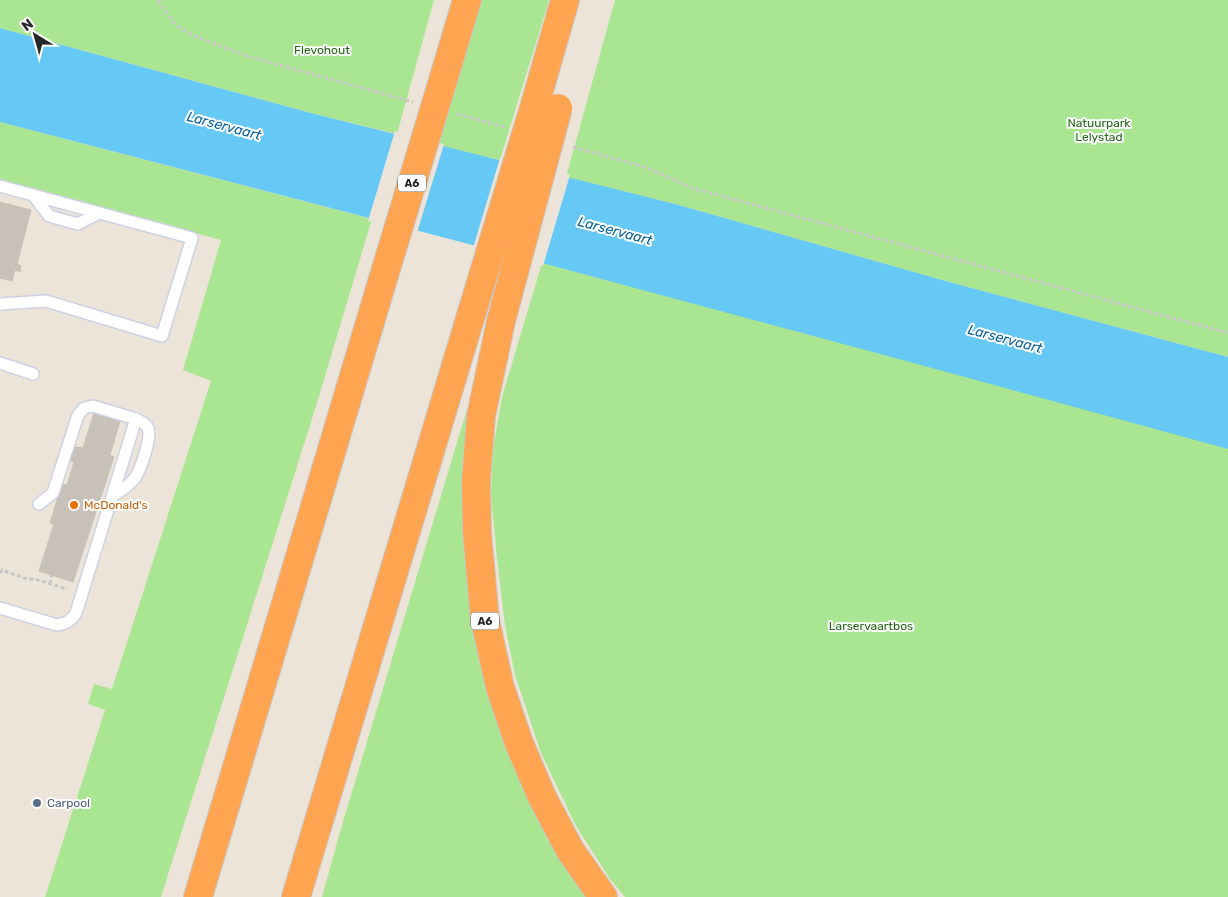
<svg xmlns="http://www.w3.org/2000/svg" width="1228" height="897" font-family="Rubik,sans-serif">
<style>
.green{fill:#aae691}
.water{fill:#65c8f5}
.pier{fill:#ece4d9}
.building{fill:#c7c1b9;stroke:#c7c1b3}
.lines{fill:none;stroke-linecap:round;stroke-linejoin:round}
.lane-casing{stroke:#ced1e3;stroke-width:14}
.highway-casing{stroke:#c7c7c7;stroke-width:30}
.path{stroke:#c7c7c7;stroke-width:3;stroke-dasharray:4 2.5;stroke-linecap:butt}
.lane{stroke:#fff;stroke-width:11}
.highway{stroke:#ffa451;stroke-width:28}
.highway-bridge-casing{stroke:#c7c7c7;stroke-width:30;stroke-linecap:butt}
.highway-bridge{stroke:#ffa451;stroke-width:28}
.food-dot{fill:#e8710a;stroke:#fff;stroke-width:2}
.service-dot{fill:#5c6f8a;stroke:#fff;stroke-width:2}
.labels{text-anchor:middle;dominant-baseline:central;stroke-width:4;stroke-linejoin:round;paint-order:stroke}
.shield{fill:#fff;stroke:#686868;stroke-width:1}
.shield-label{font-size:11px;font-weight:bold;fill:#282828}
.park-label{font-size:12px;fill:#236815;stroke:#fff}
.food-label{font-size:12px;fill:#c56008;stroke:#fff;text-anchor:start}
.service-label{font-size:12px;fill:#4e5e75;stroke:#fff;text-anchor:start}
.water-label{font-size:14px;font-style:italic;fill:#06639f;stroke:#fff}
</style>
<rect width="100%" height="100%" fill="#ece4d9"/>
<g class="green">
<path d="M0,0h434l-37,134 -86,-21 -311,-85z"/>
<path d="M482,0h67l-49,160 -68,-16 35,-95z"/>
<path d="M615,0h613v357l-286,-77 -267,-76 -109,-27z"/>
<path d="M0,122l372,97 -55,184 -156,494h-116l60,-187 -17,-6 6,-20 18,5 99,-308 -28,-11 38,-130 -221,-59z"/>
<path d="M542,263l686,179v455h-603l-15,-18 -34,-53 -35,-73 -26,-78 -10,-50 -8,-67 -6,-63 2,-46 9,-52z"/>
<path d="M471,396l-9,94 3,31 1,46 8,65 116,265h-268l20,-72z"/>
</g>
<path class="water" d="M0,28l311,85 364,91 267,76 286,77v92l-344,-94 -342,-92 -542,-141z"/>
<g class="pier">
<path d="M395,131l49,13 -27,89 -49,-12z"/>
<path d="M500,158l70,17 -27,91 -70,-18z"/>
</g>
<g class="building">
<path d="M0,202l31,8 -14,54 4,2 -1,6 -5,-2 -3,11 -12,-3z"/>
<path d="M94,413l26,8 -10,34 4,2 -41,125 -34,-11 15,-47 -4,-1 12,-39 5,1 7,-23 -4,-1 4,-14 9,1z"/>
</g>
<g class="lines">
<g class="lane-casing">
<g id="lane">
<path d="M0,186l192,52 -30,98 -116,-35 -46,3"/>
<path d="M33,195l16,21 29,8 21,-11"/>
<path d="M0,363l33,11"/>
<path d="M113,496c7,-5 16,-10 22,-18 5,-7 17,-41 13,-50 -2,-5 -7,-6 -12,-9"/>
<path d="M0,608l57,17c8,-1 15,-5 19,-12l60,-194 -43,-13 -9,2 -5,6 -2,4 -24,75 -14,11"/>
</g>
</g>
<g class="highway-casing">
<g id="highway">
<path d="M444,77l23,-77"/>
<path d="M536,101l29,-101"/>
<path d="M501,321l-20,95 -5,65 1,51 8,88 15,67 19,56 23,54 28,53 33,47"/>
<path d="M198,897l182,-608"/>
<path d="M296,897l176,-585"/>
</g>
</g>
<g class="path">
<path d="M158,0l7,11 11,14 16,10 55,21 166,46"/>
<path d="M457,114l47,13"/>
<path d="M573,147l75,21 44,20 536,145"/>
<path d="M0,573l2,-3 25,9h8l32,10"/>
<path d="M50,584l2,-9"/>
</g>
<use href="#lane" class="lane"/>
<use href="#highway" class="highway"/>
<g class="highway-bridge-casing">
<g id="highway-bridge">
<path d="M380,289l64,-212"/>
<path d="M472,312l64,-211"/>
<path d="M501,321l57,-213"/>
</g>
</g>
<use href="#highway-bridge" class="highway-bridge"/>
</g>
<circle class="food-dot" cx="74" cy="505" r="5"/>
<circle class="service-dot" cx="37" cy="803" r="5"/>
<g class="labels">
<g class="shield">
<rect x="398" y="174.5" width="28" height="17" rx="4"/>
<rect x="471" y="612.5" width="28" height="17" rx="4"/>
</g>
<g class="shield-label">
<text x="412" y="183">A6</text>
<text x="485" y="621">A6</text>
</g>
<g class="park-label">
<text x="322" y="50">Flevohout</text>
<text x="1099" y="123">Natuurpark<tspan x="1099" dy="14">Lelystad</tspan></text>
<text x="871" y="626">Larservaartbos</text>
</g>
<g class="food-label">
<text x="84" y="505">McDonald's</text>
</g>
<g class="service-label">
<text x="47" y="803">Carpool</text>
</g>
<g class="water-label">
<text transform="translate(224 126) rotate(15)">Larservaart</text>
<text transform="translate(615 231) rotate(15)">Larservaart</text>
<text transform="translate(1005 339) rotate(15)">Larservaart</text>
</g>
</g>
<g transform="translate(35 35) rotate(323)" stroke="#ffffff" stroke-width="4" paint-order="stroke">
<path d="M0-4L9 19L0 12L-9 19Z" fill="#282828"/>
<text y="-8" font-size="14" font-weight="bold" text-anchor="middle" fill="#282828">N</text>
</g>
</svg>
